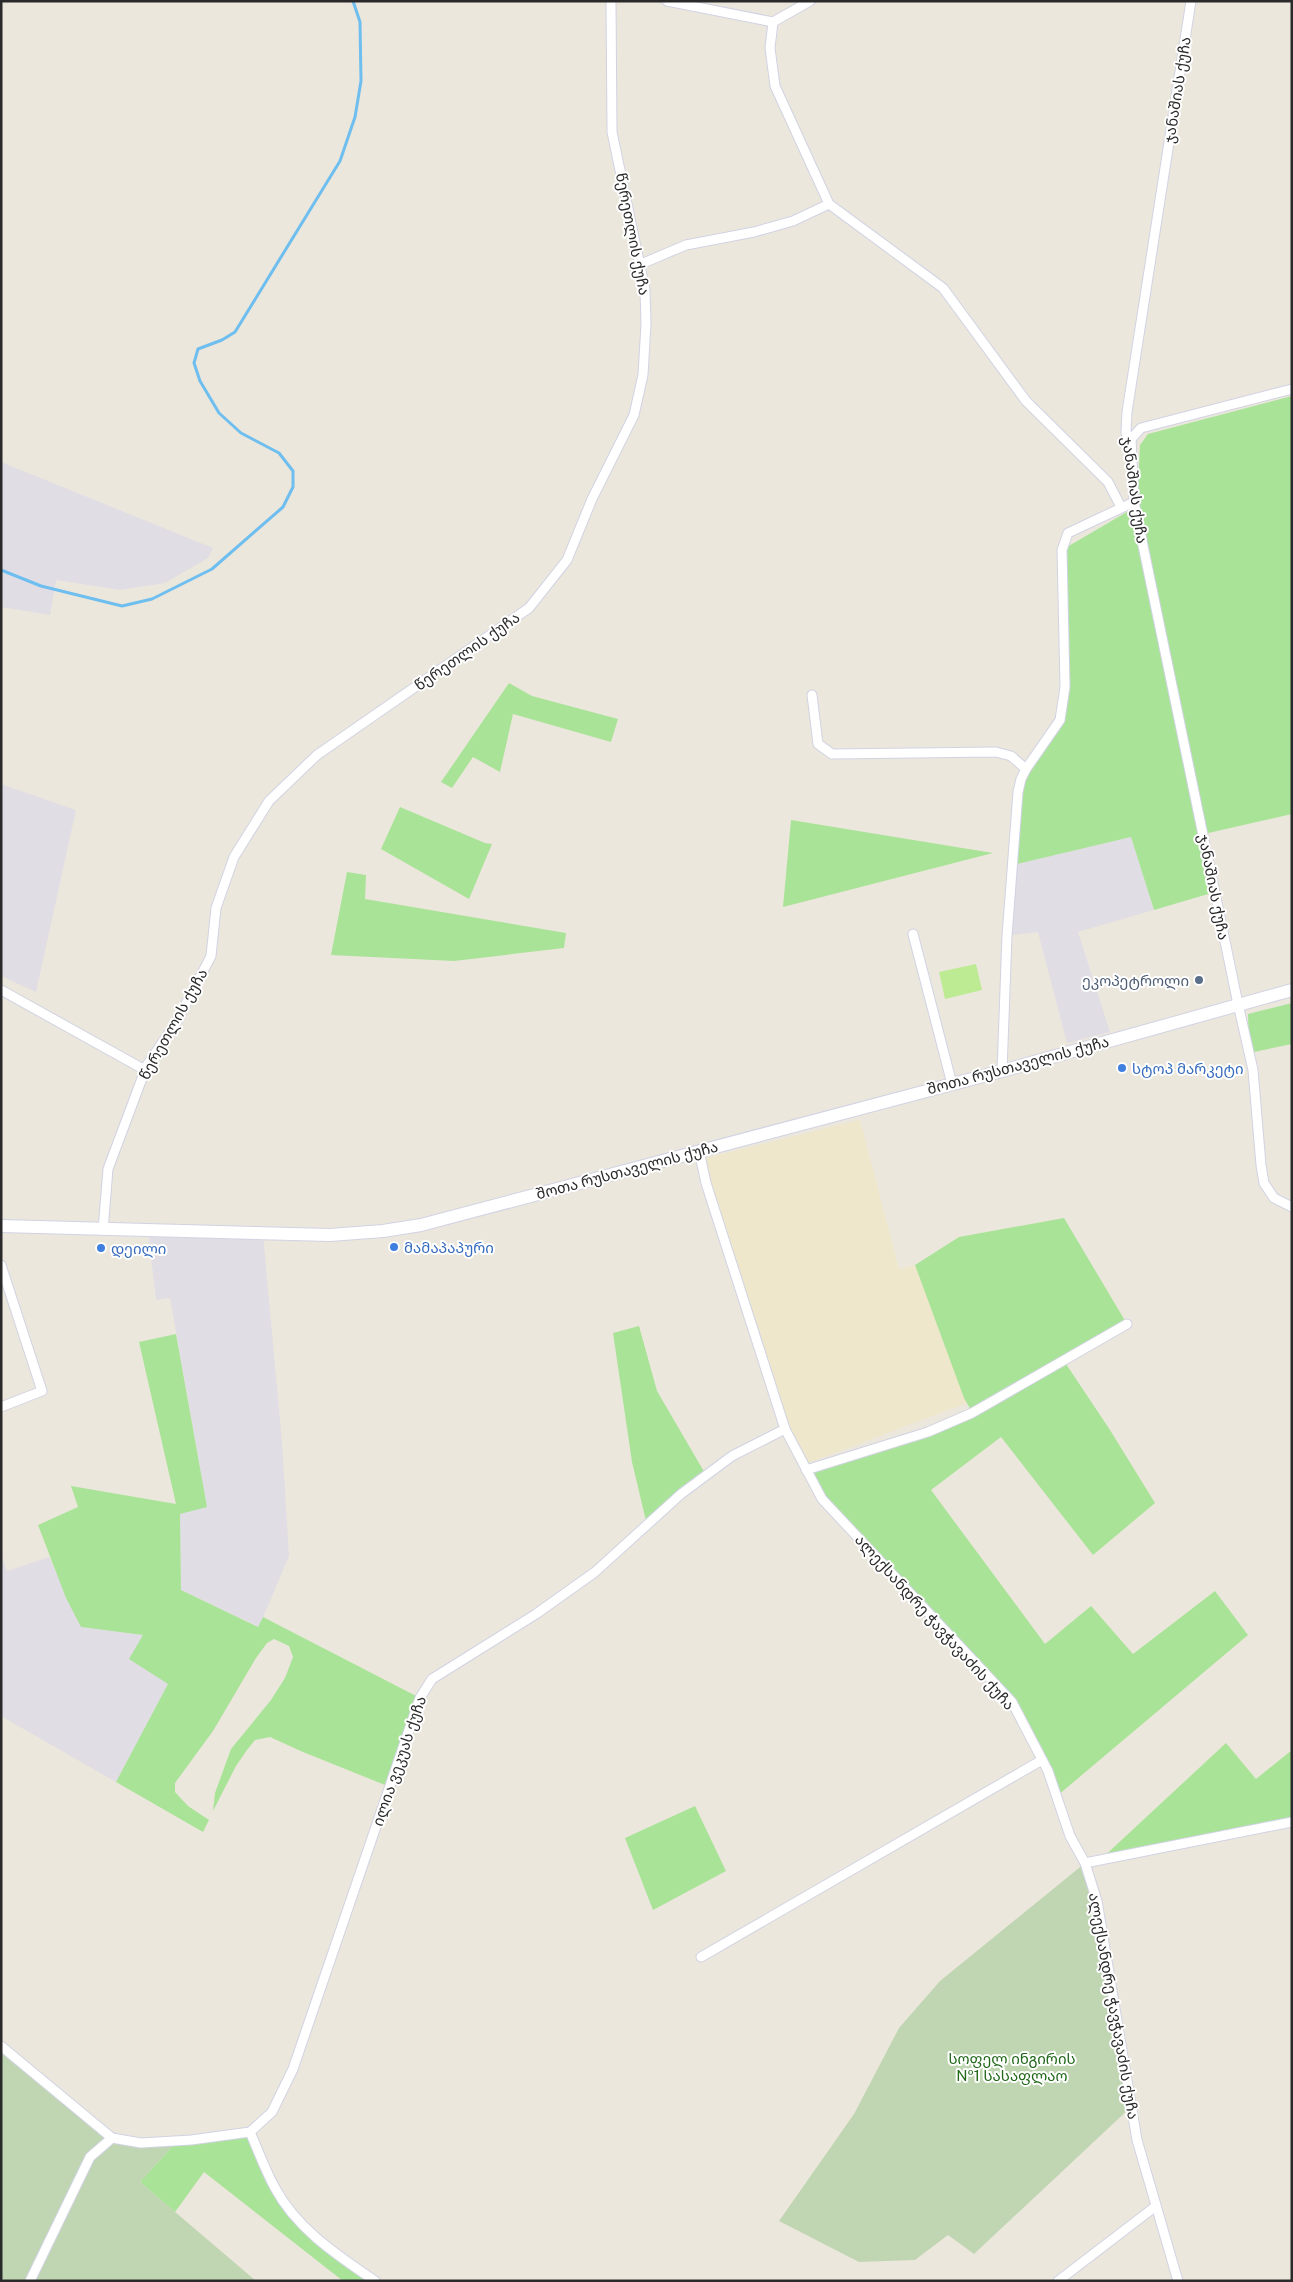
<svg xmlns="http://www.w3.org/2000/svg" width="1293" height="2282" font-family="'Public Sans','Noto Sans Georgian',sans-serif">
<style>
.industrial{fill:#e0dde5}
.education{fill:#eee7cb}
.green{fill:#a9e398}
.cemetery{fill:#c0d6b3}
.pitch{fill:#bceb94}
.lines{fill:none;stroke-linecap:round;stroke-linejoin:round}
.stream{stroke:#6ebeef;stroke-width:3}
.street-casing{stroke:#d1d3e3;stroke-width:11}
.secondary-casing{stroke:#d1d3e3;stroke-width:14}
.street{stroke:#fff;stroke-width:9}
.secondary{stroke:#fff;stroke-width:12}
.service-dot{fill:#5c6f8a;stroke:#fff;stroke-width:2}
.shop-dot{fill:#3f7fe0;stroke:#fff;stroke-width:2}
.labels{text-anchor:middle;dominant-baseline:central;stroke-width:4;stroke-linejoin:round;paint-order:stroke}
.street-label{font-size:15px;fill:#2a2a2a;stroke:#fff}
.service-label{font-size:15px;fill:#4e5e75;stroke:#fff;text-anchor:end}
.shop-label{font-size:15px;fill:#366cbe;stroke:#fff;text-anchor:start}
.park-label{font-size:15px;fill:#216819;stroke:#fff}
</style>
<rect width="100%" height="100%" fill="#ece7dc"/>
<g class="industrial">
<path d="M1,462l212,86 -5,10 -43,25 -45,7 -64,-10 -6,35 -49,-8z"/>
<path d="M1,784l75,26 -40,182 -35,-16z"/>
<path d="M1131,837l23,73 -76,22 32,100 -43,11 -29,-111 -31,4 6,-71z"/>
<path d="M148,1231l115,3 19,208 7,114 -30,71 -78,-37 -1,-77 27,-6 -37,-209 -14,2z"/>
<path d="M1,1555l6,16 42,-14 32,70 62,8 25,49 -52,98 -115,-66z"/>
</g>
<path class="education" d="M860,1120l39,149 16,-4 52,138 -159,60 -20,-35 -76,-242 -6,-28z"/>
<g class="green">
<path d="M1292,396v418l-88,20 11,58 -61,18 -23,-73 -118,28 5,-73 44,-81v-161l75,-44 3,-61 8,-11z"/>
<path d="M509,683l23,13 86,23 -7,23 -98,-28 -13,58 -27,-15 -21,31 -11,-6z"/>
<path d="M400,807l85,36 7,1 -23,55 -88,-50z"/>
<path d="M791,820l202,33 -210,54z"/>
<path d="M347,872l19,3 -1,24 201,34 -2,15 -110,13 -123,-6z"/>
<path d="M1292,1003v41l-43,9 -1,-39z"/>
<path d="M1064,1218l63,106 -63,37 46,69 45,73 -62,52 -92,-118 -70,53 114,154 46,-38 42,48 82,-63 33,44 -191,161 -45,-94 -190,-203 -16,-29 166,-58 -8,-14 -49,-133 44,-28z"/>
<path d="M639,1326l18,65 49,84 -59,50 -15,-63 -19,-129z"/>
<path d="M176,1334l31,173 -27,7 1,76 77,37 5,-10 157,81 -30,89 -87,-35 -33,-15 -15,3 -8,10 -11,16 -23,45 2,-18 16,-44 40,-49 14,-22 8,-21 -4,-11 -15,-7 -7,4 -11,15 -43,73 -38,52v9l13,14 21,14 -6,12 -87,-50 52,-98 -39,-25 14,-24 -62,-8 -15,-29 -28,-73 40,-18 -7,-21 105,18 -37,-162z"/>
<path d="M1226,1743l30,36 36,-29v72l-193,39z"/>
<path d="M695,1806l31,65 -73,39 -28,-72z"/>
<path d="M250,2132l25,57 28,37 72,55h-32l-139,-109 -29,40 -35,-30 37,-41z"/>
</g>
<g class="cemetery">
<path d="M1085,1863l12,38 35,205 -158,148 -26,-19 -33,25 -56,2 -80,-41 75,-107 45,-86 41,-47z"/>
<path d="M1,2046l111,92 65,3 -37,41 116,99h-255z"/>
</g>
<path class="pitch" d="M976,964l6,26 -37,9 -6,-27z"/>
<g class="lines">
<path class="stream" d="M1,570l40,16 81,20 30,-7 60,-30 71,-62 10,-20v-16l-14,-18 -38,-20 -22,-20 -19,-32 -6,-18 4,-14 24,-9 13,-8 105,-171 15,-44 6,-36 -1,-59 -7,-21"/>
<g class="street-casing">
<g id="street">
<path d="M667,1l106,21 37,-21"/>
<path d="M1191,1l-64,411 -1,21 5,6 3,63 104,502 15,66 8,95 3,18 10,15 18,9"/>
<path d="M773,22l-3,26 5,38 54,118 114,84 83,113 82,81 13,25"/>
<path d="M641,264l45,-19 68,-13 39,-11 36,-17"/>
<path d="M1131,439l10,-11 151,-39"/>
<path d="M812,695l6,49 14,10 164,-2 15,4 15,13"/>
<path d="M913,934l39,150"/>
<path d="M1,990l144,80"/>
<path d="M1002,1071l5,-135 11,-144 3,-13 5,-10 34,-49 5,-33 -3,-137 6,-17 66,-31"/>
<path d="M699,1151l7,32 79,246 37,70 190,203 36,69 22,65 15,27 12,38 40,239 41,141"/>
<path d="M103,1230l5,-61 39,-104 29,-42 35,-67 5,-48 18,-51 35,-56 48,-46 212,-147 38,-48 25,-61 42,-84 9,-40 3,-51 -1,-34 -33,-158 -1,-131"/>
<path d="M1,1265l41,126 -41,16"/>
<path d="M806,1470l122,-38 44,-19 155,-89"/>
<path d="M1085,1863l207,-41"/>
<path d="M701,1957l341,-197"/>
<path d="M1,2046l111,92 29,5 50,-3 59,-8"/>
<path d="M250,2132l22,-20 21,-43 127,-371 12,-19 104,-65 59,-42 86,-78 51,-38 53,-27"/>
<path d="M250,2132c8,18 15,38 25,56 22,41 62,67 100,93"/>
<path d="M30,2281l60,-124 22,-19"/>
<path d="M1058,2281l98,-75"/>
</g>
</g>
<g class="secondary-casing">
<path id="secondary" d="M1,1226l329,9 53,-4 38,-6 581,-154 290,-81"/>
</g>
<use href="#street" class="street"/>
<use href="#secondary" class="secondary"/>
</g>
<circle class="service-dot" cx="1199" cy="980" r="5"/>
<g class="shop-dot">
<circle cx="1122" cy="1068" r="5"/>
<circle cx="394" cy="1247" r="5"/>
<circle cx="101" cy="1248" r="5"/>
</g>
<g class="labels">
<g class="street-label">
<text transform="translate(1177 90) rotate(-81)">ჯანაშიას ქუჩა</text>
<text transform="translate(633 234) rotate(79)">წერეთლის ქუჩა</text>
<text transform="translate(1135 490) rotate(82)">ჯანაშიას ქუჩა</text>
<text transform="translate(467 651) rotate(-35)">წერეთლის ქუჩა</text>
<text transform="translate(1214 887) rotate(79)">ჯანაშიას ქუჩა</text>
<text transform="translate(173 1024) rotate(-61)">წერეთლის ქუჩა</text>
<text transform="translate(1018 1065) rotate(-15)">შოთა რუსთაველის ქუჩა</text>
<text transform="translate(627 1170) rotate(-15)">შოთა რუსთაველის ქუჩა</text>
<text transform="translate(935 1622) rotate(48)">ალექსანდრე ჭავჭავაძის ქუჩა</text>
<text transform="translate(399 1761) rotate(-71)">ილია ვეკუას ქუჩა</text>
<text transform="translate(1114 2006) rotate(80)">ალექსანდრე ჭავჭავაძის ქუჩა</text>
</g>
<g class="service-label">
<text x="1189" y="980">ეკოპეტროლი</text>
</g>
<g class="shop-label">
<text x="1132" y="1068">სტოპ მარკეტი</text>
<text x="404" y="1247">მამაპაპური</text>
<text x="111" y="1248">დეილი</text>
</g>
<g class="park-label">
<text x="1012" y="2058">სოფელ ინგირის<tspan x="1012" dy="17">№1 სასაფლაო</tspan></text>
</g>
</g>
<rect width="1293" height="2282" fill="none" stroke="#2a2a2a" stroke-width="5"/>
</svg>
